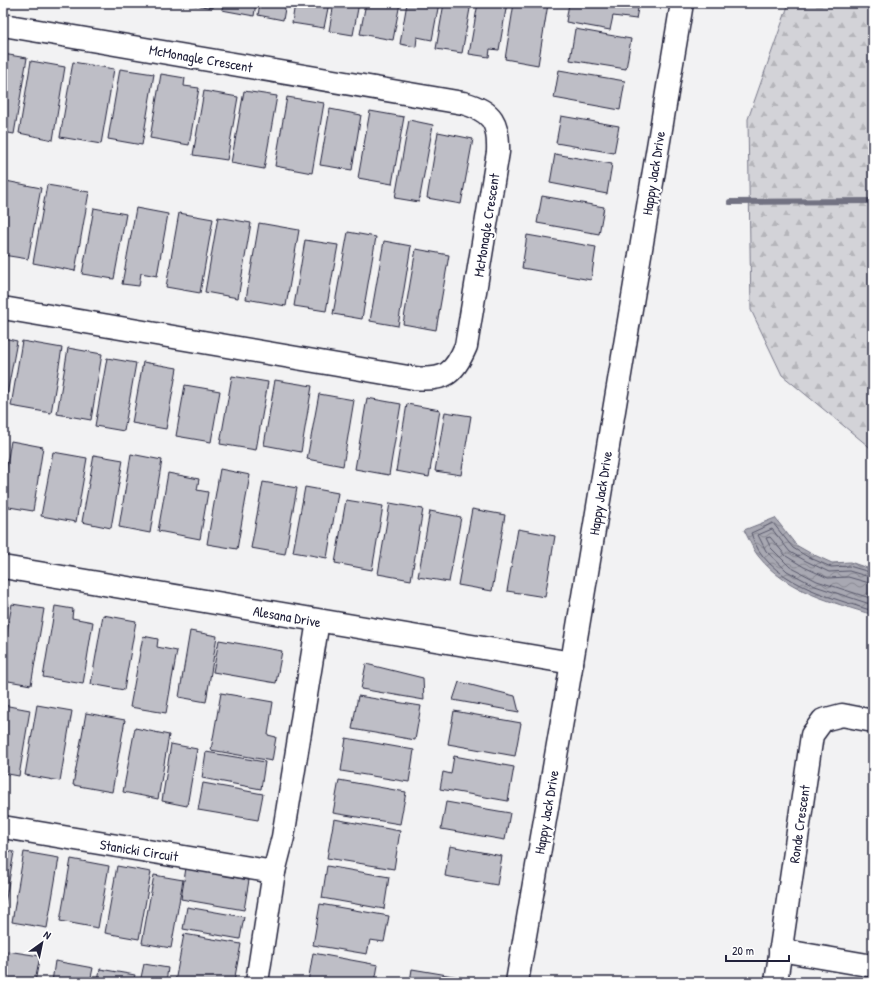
<svg xmlns="http://www.w3.org/2000/svg" width="876" height="985" font-family="'Patrick Hand',sans-serif">
<style>
.forest{fill:url(#forest-firs);stroke:#7a7a8a}
.water{fill:url(#water-waves);stroke:#727282}
.lines{fill:none;stroke-linecap:round;stroke-linejoin:round}
.shore{stroke:#58586b;stroke-width:1}
.stream{stroke:#727282;stroke-width:6}
.building{fill:#bebec6;stroke:#22223b}
.street-casing{stroke:#22223b;stroke-width:25}
.street{stroke:#fff;stroke-width:22}
.labels{text-anchor:middle;dominant-baseline:central;stroke-width:4;stroke-linejoin:round;paint-order:stroke}
.street-label{font-size:14px;fill:#22223b;stroke:#fff}
</style>
<defs>
<pattern id="forest-firs" width="22" height="20" patternUnits="userSpaceOnUse"><rect width="22" height="20" fill="#d3d3d8"/><path d="M5 1l3.5 6h-7zM16 11l3.5 6h-7z" fill="#b5b5ba"/></pattern>
<pattern id="water-waves" width="16" height="10" patternUnits="userSpaceOnUse"><rect width="16" height="10" fill="#a8a8b2"/><path d="M0 5q4-4 8 0t8 0" fill="none" stroke="#888892"/></pattern>
</defs>
<rect width="100%" height="100%" fill="#f2f2f3"/>
<filter id="ink" filterUnits="userSpaceOnUse"><feTurbulence type="fractalNoise" baseFrequency=".025" numOctaves="2"/><feDisplacementMap in="SourceGraphic" scale="8" xChannelSelector="R" yChannelSelector="G"/><feConvolveMatrix kernelMatrix="1 2 1 2 8 2 1 2 1" color-interpolation-filters="sRGB"/></filter>
<g filter="url(#ink)">
<path class="forest" d="M789,3h84v447l-91,-75 -31,-65 -3,-191z"/>
<path class="water" d="M775,518l21,27 14,8 22,10 18,-1 23,8v45c-40,-13 -86,-23 -114,-58 -6,-7 -10,-18 -15,-27z"/>
<g class="lines">
<g class="shore">
<path d="M873,573l-24,-7 -18,1 -23,-10 -15,-9 -20,-25 -22,10c14,49 79,64 122,78"/>
<path d="M873,578l-24,-7 -20,1 -23,-11 -16,-9 -18,-23 -14,6 8,16 21,20 28,15 58,19"/>
<path d="M873,584l-25,-7 -20,1 -24,-11 -18,-11 -16,-19 -4,1 5,10 19,19 27,14 56,18"/>
</g>
<path class="stream" d="M730,202l143,-1"/>
</g>
<g class="building">
<path d="M183,3h31l-1,5z"/>
<path d="M223,3h33l-2,13 -32,-6z"/>
<path d="M260,3h26l-3,17 -25,-5z"/>
<path d="M295,3h34l-5,25 -32,-5z"/>
<path d="M334,3h25l-6,32 -24,-4z"/>
<path d="M366,3h34l-7,37 -33,-6z"/>
<path d="M407,3h32l-7,37 -15,-3 -1,10 -16,-3z"/>
<path d="M444,3h27l-9,50 -26,-4z"/>
<path d="M478,3h29l-8,47 -9,-1 -1,8 -20,-3z"/>
<path d="M514,3h27l7,1 -10,61 -33,-6z"/>
<path d="M569,3h70l-3,16 -23,-3 -3,14 -44,-8z"/>
<path d="M575,29l56,10 -5,30 -56,-9z"/>
<path d="M3,54l24,4 -13,76 -11,-2z"/>
<path d="M31,61l34,6 -12,73 -34,-7z"/>
<path d="M73,62l41,7 -13,75 -41,-7z"/>
<path d="M120,69l34,5 -12,71 -34,-6z"/>
<path d="M559,70l66,11 -5,29 -66,-12z"/>
<path d="M161,74l24,4 -1,8 15,2 -10,57 -39,-7z"/>
<path d="M204,91l34,6 -11,63 -34,-5z"/>
<path d="M244,91l33,5 -13,73 -33,-6z"/>
<path d="M287,97l37,6 -12,70 -37,-7z"/>
<path d="M330,109l31,6 -9,55 -32,-5z"/>
<path d="M370,111l34,6 -12,67 -34,-6z"/>
<path d="M561,116l58,10 -5,27 -58,-10z"/>
<path d="M409,120l24,5 -14,77 -24,-4z"/>
<path d="M438,132l35,7 -12,65 -34,-6z"/>
<path d="M555,154l57,10 -5,30 -57,-11z"/>
<path d="M6,181l35,7 -13,71 -25,-4v-59z"/>
<path d="M47,185l42,7 -14,79 -42,-8z"/>
<path d="M542,196l62,11 -5,27 -62,-11z"/>
<path d="M94,208l32,6 -12,65 -32,-5z"/>
<path d="M136,208l32,6 -11,62 -16,-3 -2,13 -17,-2z"/>
<path d="M179,213l34,6 -13,74 -34,-6z"/>
<path d="M218,217l33,6 -13,75 -33,-6z"/>
<path d="M259,223l40,7 -13,76 -40,-7z"/>
<path d="M348,232l28,5 -14,82 -29,-5z"/>
<path d="M527,235l69,12 -5,33 -69,-12z"/>
<path d="M305,240l33,5 -12,66 -32,-5z"/>
<path d="M384,241l27,5 -13,80 -28,-5z"/>
<path d="M416,249l33,6 -13,75 -33,-6z"/>
<path d="M3,338l14,3 -11,59 -3,-1z"/>
<path d="M22,341l40,7 -11,65 -40,-7z"/>
<path d="M68,348l34,6 -11,66 -34,-6z"/>
<path d="M107,358l29,5 -12,68 -29,-5z"/>
<path d="M143,362l34,6 -11,61 -34,-6z"/>
<path d="M232,376l36,6 -12,68 -36,-6z"/>
<path d="M275,380l37,6 -11,66 -37,-7z"/>
<path d="M185,385l35,6 -9,51 -35,-6z"/>
<path d="M319,394l35,6 -11,66 -36,-7z"/>
<path d="M367,398l34,6 -12,71 -34,-6z"/>
<path d="M407,404l33,6 -11,67 -33,-6z"/>
<path d="M445,412l26,4 -10,59 -26,-4z"/>
<path d="M11,441l32,6 -10,64 -30,-5v-19z"/>
<path d="M53,452l34,6 -11,64 -35,-6z"/>
<path d="M131,454l31,6 -12,73 -31,-6z"/>
<path d="M94,455l29,5 -12,68 -29,-6z"/>
<path d="M220,469l30,6 -13,74 -30,-5z"/>
<path d="M168,473l31,6 -2,11 11,2 -8,47 -42,-8z"/>
<path d="M263,482l34,6 -12,66 -34,-6z"/>
<path d="M305,487l33,6 -11,65 -34,-6z"/>
<path d="M346,500l37,6 -11,64 -37,-7z"/>
<path d="M390,503l33,6 -12,71 -33,-6z"/>
<path d="M472,509l33,6 -13,76 -34,-6z"/>
<path d="M430,511l31,6 -12,65 -31,-5z"/>
<path d="M518,529l37,7 -10,61 -38,-6z"/>
<path d="M3,600l5,1 -5,29z"/>
<path d="M12,604l32,5 -13,76 -28,-5v-25z"/>
<path d="M55,606l18,3 -1,9 21,4 -10,62 -40,-7z"/>
<path d="M103,615l33,6 -12,69 -33,-6z"/>
<path d="M190,631l27,5 -11,66 -27,-5z"/>
<path d="M143,636l15,3 -1,8 20,4 -11,62 -36,-6z"/>
<path d="M219,640l63,11 -6,32 -63,-11z"/>
<path d="M366,664l57,14 1,22 -63,-11z"/>
<path d="M459,682l56,14 4,16 -66,-12z"/>
<path d="M221,693l52,9 -5,33 8,2 -4,24 -61,-11z"/>
<path d="M358,696l63,10 -6,34 -63,-11z"/>
<path d="M3,705l27,5 -11,66 -16,-3z"/>
<path d="M37,705l35,6 -12,70 -35,-6z"/>
<path d="M454,711l67,12 -6,33 -67,-12z"/>
<path d="M86,713l39,7 -13,72 -39,-7z"/>
<path d="M135,728l34,7 -11,64 -35,-7z"/>
<path d="M346,738l68,12 -5,32 -68,-11z"/>
<path d="M171,744l26,5 -10,57 -25,-5z"/>
<path d="M206,752l59,10 -4,27 -59,-11z"/>
<path d="M454,756l60,11 -6,34 -68,-12 3,-17 8,2z"/>
<path d="M339,780l67,12 -6,32 -67,-11z"/>
<path d="M203,783l60,11 -5,26 -60,-10z"/>
<path d="M446,802l64,11 -5,27 -64,-11z"/>
<path d="M334,819l66,12 -6,38 -67,-11z"/>
<path d="M450,846l52,10 -5,29 -52,-9z"/>
<path d="M3,850l11,2 -9,52 -2,-1z"/>
<path d="M24,852l35,6 -12,70 -35,-6z"/>
<path d="M71,859l38,7 -11,62 -38,-7z"/>
<path d="M117,866l34,6 -12,67 -34,-6z"/>
<path d="M327,866l62,11 -5,32 -62,-11z"/>
<path d="M186,868l63,12 -5,30 -63,-11z"/>
<path d="M154,875l29,5 -12,68 -29,-5z"/>
<path d="M320,904l69,12 -5,26 -14,-2 -3,14 -54,-9z"/>
<path d="M187,907l57,10 -4,22 -57,-10z"/>
<path d="M184,934l57,10 -7,38h-59z"/>
<path d="M7,951l33,5 -5,26h-32v-9z"/>
<path d="M313,953l65,12 -3,17h-67z"/>
<path d="M55,961l38,7 -3,14h-38z"/>
<path d="M144,964l24,4 -2,14h-26z"/>
<path d="M100,969l35,6 -2,7h-35z"/>
<path d="M412,969l71,12v1h-73z"/>
</g>
<g class="lines">
<g class="street-casing">
<g id="street">
<path d="M3,25l460,78c30,8 36,20 35,49l-32,194c-12,28 -21,35 -52,32l-411,-70"/>
<path d="M3,567l569,96"/>
<path d="M3,827l271,45"/>
<path d="M780,950l93,16"/>
<path d="M257,982l17,-110 9,-35 35,-216"/>
<path d="M517,982l50,-290 115,-689"/>
<path d="M776,982l36,-247 11,-15 19,-5 31,6"/>
</g>
</g>
<use href="#street" class="street"/>
</g>
</g>
<g class="labels">
<g class="street-label">
<text transform="translate(201 58) rotate(10)">McMonagle Crescent</text>
<text transform="translate(653 173) rotate(-81)">Happy Jack Drive</text>
<text transform="translate(486 225) rotate(-81)">McMonagle Crescent</text>
<text transform="translate(600 493) rotate(-81)">Happy Jack Drive</text>
<text transform="translate(287 616) rotate(10)">Alesana Drive</text>
<text transform="translate(546 812) rotate(-80)">Happy Jack Drive</text>
<text transform="translate(799 824) rotate(-82)">Ronde Crescent</text>
<text transform="translate(139 850) rotate(9)">Stanicki Circuit</text>
</g>
</g>
<rect width="876" height="985" fill="none" stroke="#fff" stroke-width="16"/>
<rect x="8" y="8" width="860" height="969" fill="none" stroke="#22223b" stroke-width="1.5" filter="url(#ink)"/>
<g transform="translate(42 943) rotate(33)" stroke="#ffffff" stroke-width="3" paint-order="stroke">
<path d="M0-3L7 15L0 10L-7 15Z" fill="#22223b"/>
<text y="-6" font-size="11" font-weight="bold" text-anchor="middle" fill="#22223b">N</text>
</g>
<path d="M726 955v6h63v-6" fill="none" stroke="#22223b" stroke-width="2"/>
<text x="732" y="955" font-size="12" fill="#22223b" stroke="#ffffff" stroke-width="3" paint-order="stroke">20 m</text>
</svg>
